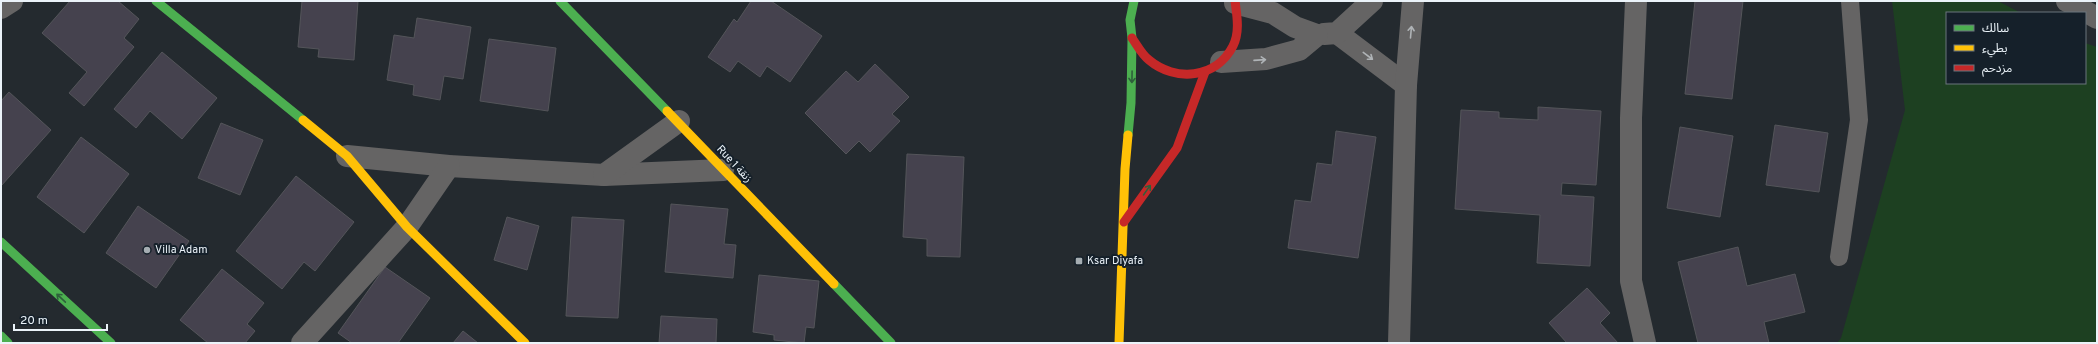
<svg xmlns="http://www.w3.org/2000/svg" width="2098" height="344" font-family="Overpass,'Noto Sans Arabic',sans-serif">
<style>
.green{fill:#1d4021}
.building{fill:#45424e;stroke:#54555a}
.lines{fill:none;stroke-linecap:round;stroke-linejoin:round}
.lane{stroke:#656464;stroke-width:18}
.street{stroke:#656464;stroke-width:22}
.fast{stroke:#4caf50;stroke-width:9}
.slow{stroke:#ffc107;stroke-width:9}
.jam{stroke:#c62828;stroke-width:9}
.oneway{stroke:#afb3b6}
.oneway2{stroke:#2e603b}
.poi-dot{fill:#a5adb2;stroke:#15202a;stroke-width:1.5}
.labels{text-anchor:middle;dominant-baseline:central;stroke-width:4;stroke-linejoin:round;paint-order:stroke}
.street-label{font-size:11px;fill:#ebf3f9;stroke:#15202a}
.poi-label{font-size:11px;fill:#ebf3f9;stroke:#15202a;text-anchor:start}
</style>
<rect width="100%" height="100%" fill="#242a2f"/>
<path class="green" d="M1892,1h106l23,12h-74v70h138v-40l12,4v296h-260l4,-5 64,-228z"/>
<g class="building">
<path d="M70,1h48l21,18 -15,19 10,9 -50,59 -15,-13 18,-21 -45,-39z"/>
<path d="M302,1h56l-4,59 -36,-3 1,-8 -21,-2z"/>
<path d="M751,1h20l51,35 -32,46 -23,-16 -7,11 -22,-16 -8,11 -22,-15 26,-38 3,3z"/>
<path d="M1695,1h48l-11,98 -47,-5z"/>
<path d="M417,18l54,9 -8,52 -19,-3 -4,24 -27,-5 1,-10 -27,-5 7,-45 20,3z"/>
<path d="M489,39l67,9 -8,63 -68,-10z"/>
<path d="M162,52l55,46 -35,41 -32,-28 -14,17 -22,-19z"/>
<path d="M875,64l34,33 -17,17 8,7 -30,31 -11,-11 -13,13 -41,-41 41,-42 12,11z"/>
<path d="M9,92l42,38 -50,56v-85z"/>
<path d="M1538,107l63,4 -5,74 -34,-2 -1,12 33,2 -4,69 -53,-3 3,-48 -85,-6 6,-99 38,2v6l39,2z"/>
<path d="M221,123l42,17 -23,55 -42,-17z"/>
<path d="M1775,125l53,8 -9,59 -53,-7z"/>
<path d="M1680,127l53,9 -13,81 -53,-9z"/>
<path d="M1336,131l40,6 -18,121 -70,-10 7,-48 16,2 6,-39 15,2z"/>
<path d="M81,137l48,37 -45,59 -47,-36z"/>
<path d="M907,154l57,3 -4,100 -33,-1v-17l-24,-2z"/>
<path d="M296,176l58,46 -39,49 -11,-9 -22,27 -46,-38z"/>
<path d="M671,204l57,5 -4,35 12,1 -3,33 -68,-6z"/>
<path d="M138,206l51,35 -33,47 -50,-35z"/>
<path d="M507,217l32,9 -12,44 -33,-10z"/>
<path d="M572,217l52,3 -6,98 -52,-2z"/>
<path d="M1738,247l9,39 48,-12 10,38 -41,10 5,21h-71l-20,-81z"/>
<path d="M385,267l45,31 -32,45h-46l-14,-10z"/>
<path d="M222,269l42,34 -17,21 8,7 -10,12h-37l-28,-23z"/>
<path d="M759,275l60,6 -5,47 -8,-1 -2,16 -30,-3v-5l-21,-3z"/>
<path d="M1587,288l23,25 -10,10 18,20h-51l-18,-20z"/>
<path d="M661,316l56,3 -1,24h-57z"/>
<path d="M463,331l15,12h-25z"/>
</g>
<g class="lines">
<path class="lane" d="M1839,257l20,-137 -9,-119"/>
<g class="street">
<path d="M1636,1l-5,117v163l14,62"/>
<path d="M2067,1l30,17"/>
<path d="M1,8l11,-7"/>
<path d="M1337,33l69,52"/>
<path d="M1324,34l13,-1 35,-32"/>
<path d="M1221,62l45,-3 33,-9 18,-15 -22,-8 -22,-14 -38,-10"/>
<path d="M347,156l102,10 155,9 119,-5"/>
<path d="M604,175l75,-54"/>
<path d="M302,343l105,-116 42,-61"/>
<path d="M1399,343l7,-258 7,-84"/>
</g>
<g class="fast">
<path d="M156,1l147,119"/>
<path d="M560,1l107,110"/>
<path d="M1128,135l3,-32 1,-65 -2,-18 4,-19"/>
<path d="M1,242l110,101"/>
<path d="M834,284l57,59"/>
<path d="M1,336l7,7"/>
</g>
<g class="slow">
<path d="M667,111l167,173"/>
<path d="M303,120l44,36 60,71 118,116"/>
<path d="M1119,343l6,-174 3,-34"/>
</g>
<g class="jam">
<path d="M1132,38c5,7 10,17 17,22 26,22 67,19 84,-14 7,-14 4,-30 2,-45"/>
<path d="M1124,222l53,-74 28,-76"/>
</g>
</g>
<defs><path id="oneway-shaft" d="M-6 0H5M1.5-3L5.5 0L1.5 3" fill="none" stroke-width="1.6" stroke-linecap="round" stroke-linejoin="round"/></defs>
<g class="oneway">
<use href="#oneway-shaft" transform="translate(1411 32) rotate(-85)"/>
<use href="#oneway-shaft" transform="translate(1368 56) rotate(37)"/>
<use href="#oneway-shaft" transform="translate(1260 60) rotate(-4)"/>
</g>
<g class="oneway2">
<use href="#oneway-shaft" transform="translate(1132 77) rotate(91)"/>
<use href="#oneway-shaft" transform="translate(1147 190) rotate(-55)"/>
<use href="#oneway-shaft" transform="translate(61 298) rotate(-137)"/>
</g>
<g class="poi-dot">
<circle cx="147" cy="250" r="4"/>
<rect x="1075" y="257" width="8" height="8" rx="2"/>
</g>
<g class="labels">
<g class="street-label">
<text transform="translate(734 164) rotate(47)">Rue 1 زنقة</text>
</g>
<g class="poi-label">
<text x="155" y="250">Villa Adam</text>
<text x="1087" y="261">Ksar Diyafa</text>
</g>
</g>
<rect width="2098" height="344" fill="none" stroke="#ebf3f9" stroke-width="4"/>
<rect x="1946" y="12" width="140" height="72" fill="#15202a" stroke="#6b747d"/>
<rect x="1954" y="25" width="20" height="6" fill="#4caf50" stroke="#6b747d"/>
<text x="1982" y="32" font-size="12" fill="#ebf3f9">سالك</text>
<rect x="1954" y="45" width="20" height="6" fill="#ffc107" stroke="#6b747d"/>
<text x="1982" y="52" font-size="12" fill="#ebf3f9">بطيء</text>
<rect x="1954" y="65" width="20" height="6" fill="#c62828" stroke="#6b747d"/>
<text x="1982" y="72" font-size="12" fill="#ebf3f9">مزدحم</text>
<path d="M14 324v6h93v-6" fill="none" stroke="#ebf3f9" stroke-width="2"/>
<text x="20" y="324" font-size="12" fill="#ebf3f9" stroke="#15202a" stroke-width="3" paint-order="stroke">20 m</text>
</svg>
